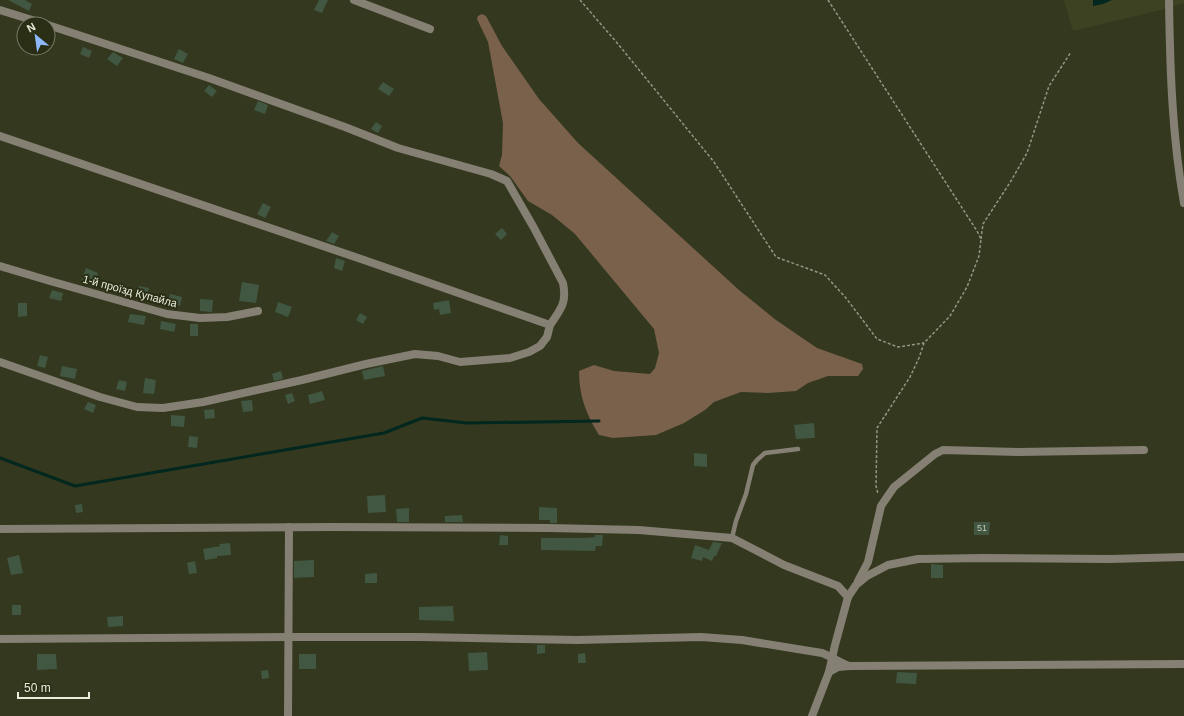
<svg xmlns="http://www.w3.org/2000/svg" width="1184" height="716" font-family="Helvetica,sans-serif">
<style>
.built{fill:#3d4322}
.forest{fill:#7a614c}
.water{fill:#01271e}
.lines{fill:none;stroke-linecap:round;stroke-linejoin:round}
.stream{stroke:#01271e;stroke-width:3}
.building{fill:#415742}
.path{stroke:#939783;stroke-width:1.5;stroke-dasharray:3 2;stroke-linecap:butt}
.service{stroke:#858073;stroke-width:4.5}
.minor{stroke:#858073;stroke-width:8}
.labels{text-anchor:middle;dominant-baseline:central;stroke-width:4;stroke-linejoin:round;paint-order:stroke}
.number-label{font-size:9px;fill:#bfc8b6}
.street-label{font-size:11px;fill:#e9eddd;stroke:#292e14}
</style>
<rect width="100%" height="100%" fill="#33381e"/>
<path class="built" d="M1064,0h120v3l-15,5 -96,23z"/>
<path class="forest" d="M482,14l4,2 16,30 37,53 39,44 161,147 37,30 41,28 45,16 1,5 -5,7h-30l-20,7 -12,8 -28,2 -27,-1 -27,10 -9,8 -21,13 -28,12 -43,3 -14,-3c-13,-21 -20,-39 -20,-64l15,-6 20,6 36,3 5,-6 4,-15 -5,-24 -79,-95 -23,-19 -24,-14 -18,-25 -11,-10 3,-11 1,-32 -15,-81 -11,-23 1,-3z"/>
<path class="water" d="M1093,0h19l-9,4 -10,2z"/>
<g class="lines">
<path class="stream" d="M0,458l75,28 309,-53 38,-15 45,5 132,-2"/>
</g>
<g class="building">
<path d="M8,0h17l7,4 -3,7z"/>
<path d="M319,0h9l-6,13 -8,-3z"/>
<path d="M83,47l9,4 -3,7 -9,-4z"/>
<path d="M179,49l9,5 -5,9 -9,-4z"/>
<path d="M113,52l10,6 -6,8 -10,-7z"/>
<path d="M383,82l11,7 -5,7 -11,-7z"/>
<path d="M209,85l8,6 -5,6 -8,-6z"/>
<path d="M258,101l10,4 -3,9 -11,-4z"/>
<path d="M376,122l6,4 -4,7 -7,-4z"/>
<path d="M263,203l8,4 -6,11 -8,-4z"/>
<path d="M502,228l5,6 -6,6 -6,-6z"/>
<path d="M332,232l7,4 -5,8 -8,-3z"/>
<path d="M336,258l9,3 -3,10 -8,-3z"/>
<path d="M86,268l12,5 -4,12 -13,-4z"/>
<path d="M242,282l17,3 -3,18 -17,-2z"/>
<path d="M139,286l10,2 -3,11 -10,-2z"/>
<path d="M52,290l11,3 -2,8 -12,-3z"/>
<path d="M170,294l12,3 -2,9 -12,-3z"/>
<path d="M200,299l13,1 -1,12 -12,-1z"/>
<path d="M449,300l2,13 -11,2 -1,-6 -5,1 -1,-7z"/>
<path d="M278,302l14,5 -4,10 -13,-5z"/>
<path d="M18,303h9v13l-9,1z"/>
<path d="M360,313l7,4 -4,7 -7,-4z"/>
<path d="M130,314l16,2 -2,9 -16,-3z"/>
<path d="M161,321l15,3 -2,8 -14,-3z"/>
<rect x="190" y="324" width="8" height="12"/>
<path d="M40,355l8,2 -3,11 -8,-2z"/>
<path d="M62,366l15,3 -2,10 -15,-3z"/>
<path d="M383,366l2,10 -21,4 -2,-9z"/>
<path d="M281,371l2,8 -9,2 -2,-7z"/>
<path d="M145,378l11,2 -2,14 -11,-1z"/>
<path d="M119,380l8,2 -2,9 -9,-2z"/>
<path d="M322,391l3,9 -15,4 -2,-9z"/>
<path d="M292,393l3,8 -7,3 -3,-9z"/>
<path d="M252,400l1,11 -10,1 -2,-11z"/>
<path d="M88,402l8,3 -3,8 -9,-4z"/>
<path d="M214,409l1,9 -10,1 -1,-9z"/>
<path d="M171,415l14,1 -1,11 -13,-1z"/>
<path d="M814,423l1,15 -19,1 -2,-14z"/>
<path d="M189,436l9,1 -1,11 -9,-1z"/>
<path d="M694,453l13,1v13l-13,-1z"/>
<path d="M385,495l1,17 -18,1 -1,-17z"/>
<path d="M82,504l1,8 -7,1 -1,-8z"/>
<path d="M539,507l18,1v15h-7v-3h-11z"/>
<path d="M409,508v14h-12l-1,-13z"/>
<path d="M462,515l1,7h-18v-6z"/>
<path d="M974,522h16l-1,13h-15z"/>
<path d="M500,535l8,1v9h-9z"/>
<path d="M595,535h8l-1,11h-6l-1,5 -54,-1v-12h44l10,-1z"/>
<path d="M713,542l9,1 -6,13h-2l-2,5 -9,-4 -1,4 -11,-3 4,-13 14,5z"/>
<path d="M230,543l1,12 -14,1v2l-12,2 -2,-11 17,-3 -1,-2z"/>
<path d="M19,555l4,18 -12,2 -4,-17z"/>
<path d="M314,560v17l-20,1v-17z"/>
<path d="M195,561l2,12 -8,1 -2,-11z"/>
<path d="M931,564l12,1v13h-12z"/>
<path d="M377,573v10h-12v-9z"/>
<rect x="12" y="605" width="9" height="10"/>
<path d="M453,606l1,15 -35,-1v-13z"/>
<path d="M123,616v10l-15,1 -1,-10z"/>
<path d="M537,645h8v8l-8,1z"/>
<path d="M487,652l1,18 -19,1 -1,-18z"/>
<path d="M585,653l1,10h-8v-9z"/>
<path d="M37,654h19l1,15 -20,1z"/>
<rect x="299" y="654" width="17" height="15"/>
<path d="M268,670l1,8 -7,1 -1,-8z"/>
<path d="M897,672l20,1 -1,11 -20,-1z"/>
</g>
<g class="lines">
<g class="path">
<path d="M580,0l38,44 96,118 62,95 49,18 21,23 31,41 21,8 26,-4"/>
<path d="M828,0l149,231 4,8 -2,17 -12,31 -17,29 -26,27 -5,15 -9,19 -33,51 -1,58 2,8"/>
<path d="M981,239l2,-15 28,-43 16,-28 22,-67 22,-34"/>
</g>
<path class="service" d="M732,538l4,-17 10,-27 7,-29 4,-5 8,-7 33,-4"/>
<g class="minor">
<path d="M354,0l76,29"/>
<path d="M1169,0c1,68 3,136 15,203"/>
<path d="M0,10l45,14"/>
<path d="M48,25l161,53 136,49 53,21 93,26 16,7 27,47 29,55c4,20 -2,26 -13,42"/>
<path d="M0,136l364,124 186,65 -3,12 -7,9 -11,6 -19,6 -50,4 -22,-6 -23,-2 -49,10 -64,16 -99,22 -40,6 -26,-1 -37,-10 -100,-35"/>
<path d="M0,266l50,15 117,33 33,4 27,-1 31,-6"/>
<path d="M0,529l332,-2 217,1 90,2 93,8 52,27 54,21 10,11"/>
<path d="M858,581l10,-19 13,-56 13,-19 41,-33 8,-4 75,2 126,-2"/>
<path d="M0,639l291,-2h129l157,3 124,-3 41,3 80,13c10,4 17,9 27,13"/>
<path d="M829,672l9,-5 11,-1 335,-2"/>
<path d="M288,716l1,-189"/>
<path d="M812,716l17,-44 6,-27 13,-48 8,-12 11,-9 21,-11 30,-6 66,-1 126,1 74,-2"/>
</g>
</g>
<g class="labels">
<g class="number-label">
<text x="982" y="528">51</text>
</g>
<g class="street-label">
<text transform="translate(130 291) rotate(15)">1-й проїзд Купайла</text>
</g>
</g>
<g transform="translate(36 36) rotate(331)"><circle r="19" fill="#292e14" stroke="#767a64"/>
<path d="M0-3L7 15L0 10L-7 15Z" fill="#8db9fc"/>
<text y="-6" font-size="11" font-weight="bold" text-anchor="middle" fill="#e9eddd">N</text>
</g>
<path d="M18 692v6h71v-6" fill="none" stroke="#e9eddd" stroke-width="2"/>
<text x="24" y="692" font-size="12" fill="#e9eddd" stroke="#292e14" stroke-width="3" paint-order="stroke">50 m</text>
</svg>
